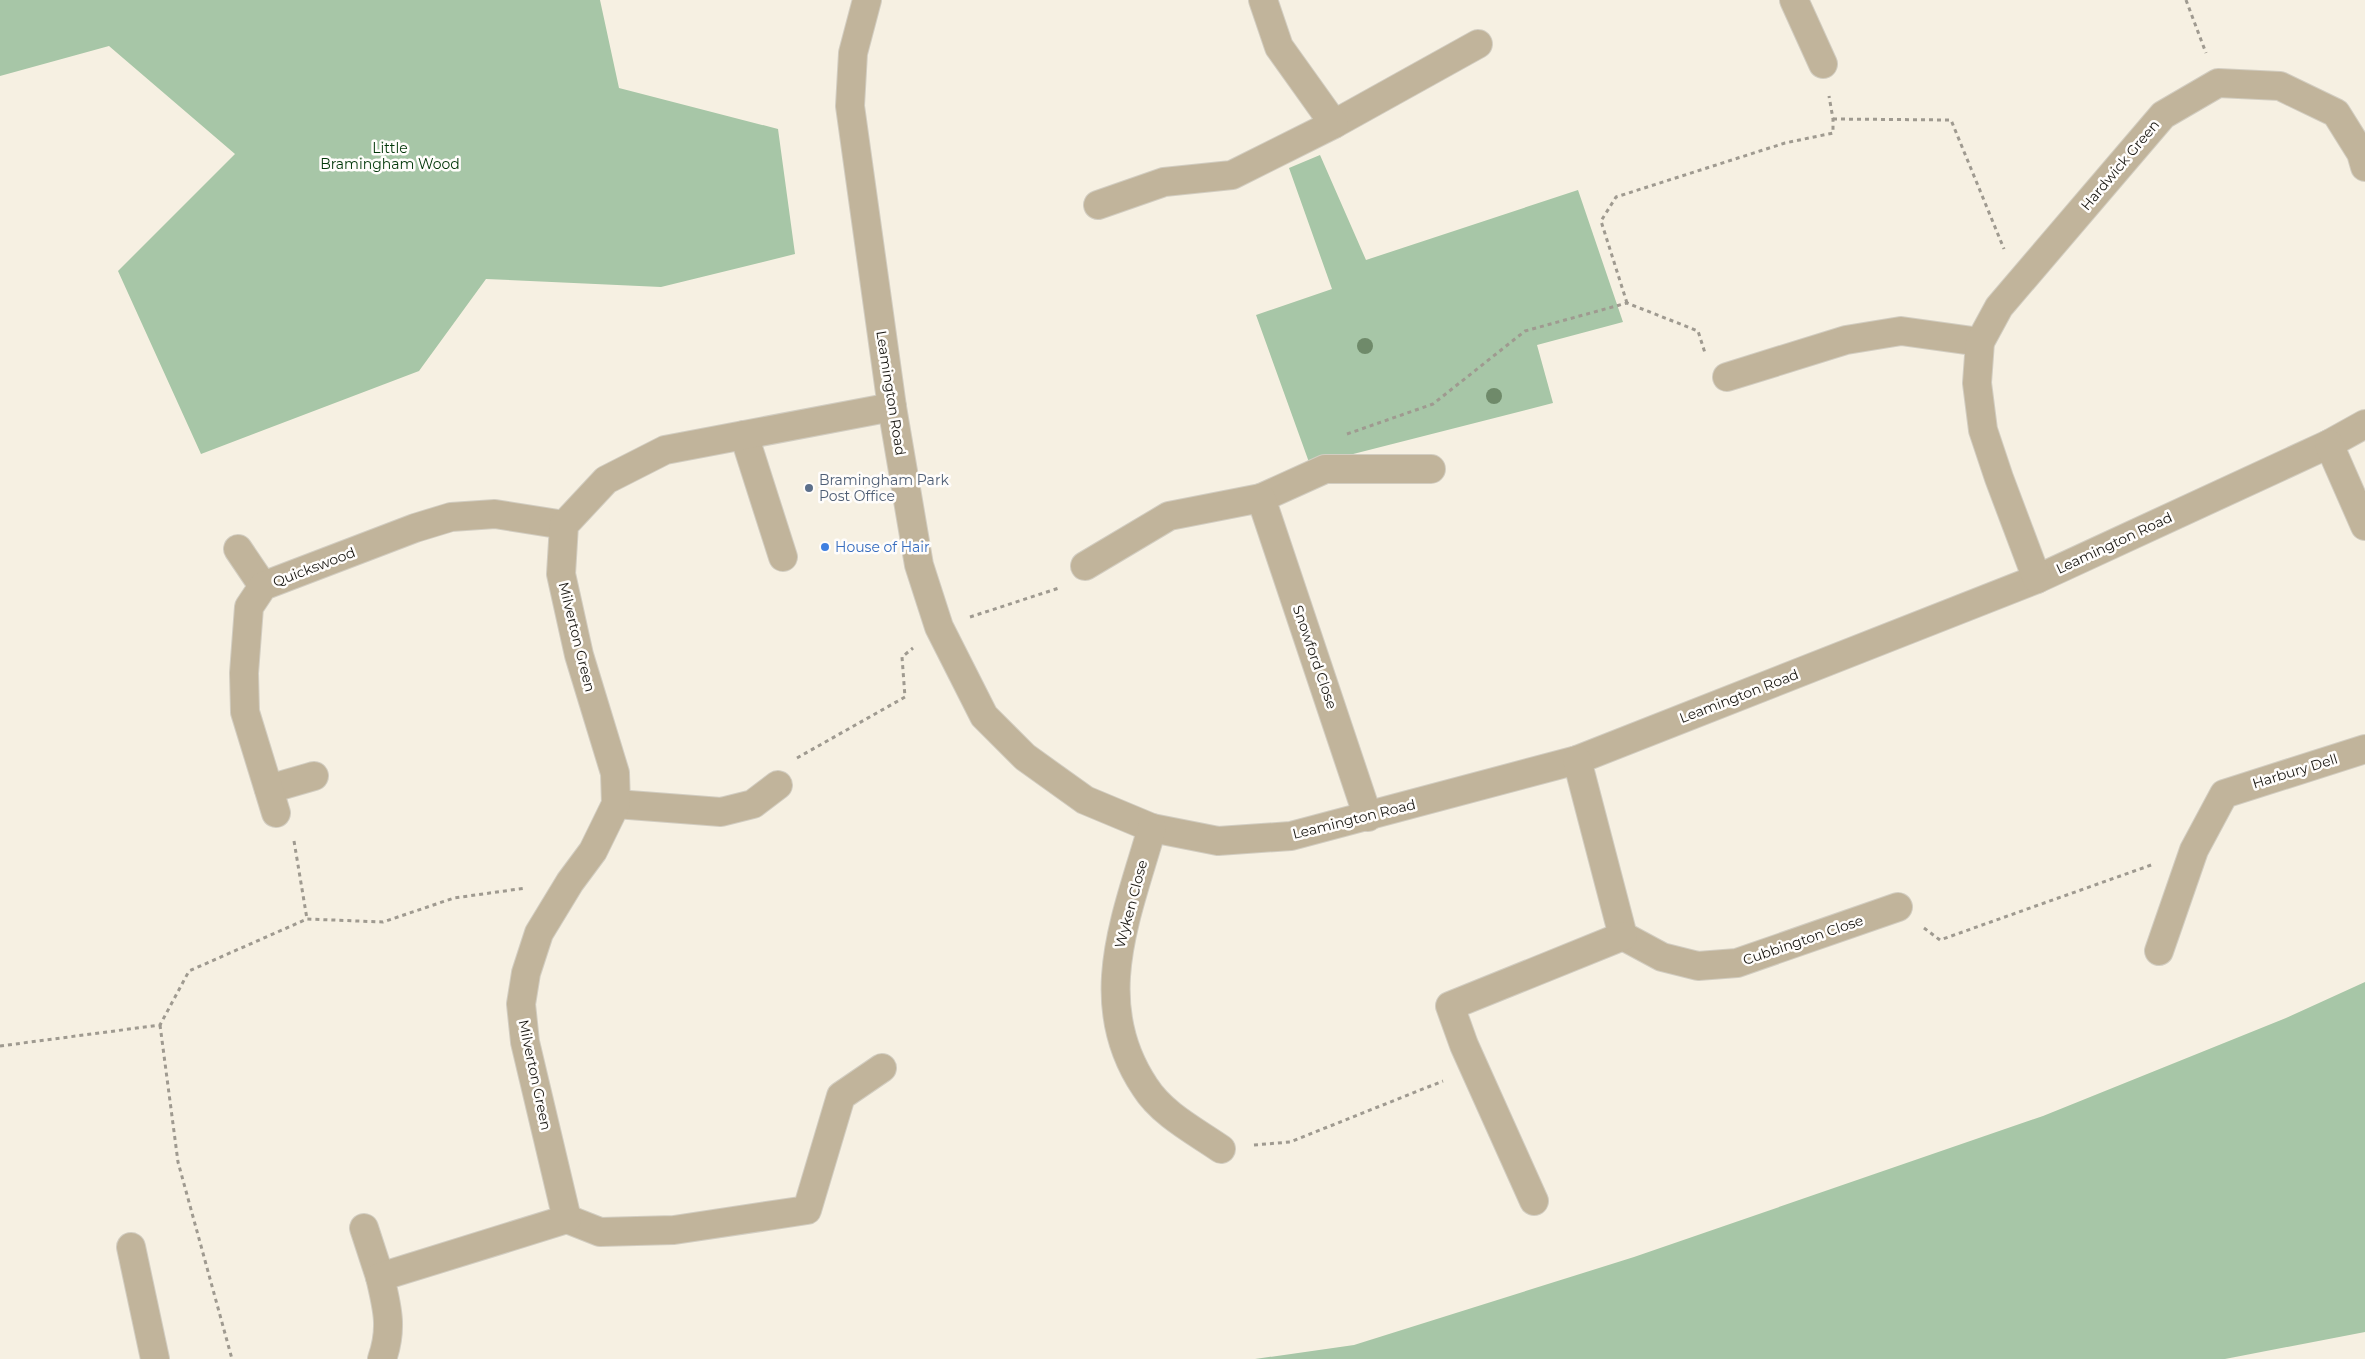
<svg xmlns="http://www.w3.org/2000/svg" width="2365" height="1359" font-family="Montserrat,sans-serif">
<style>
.green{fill:#a7c6a7}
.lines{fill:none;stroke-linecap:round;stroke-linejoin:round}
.minor-casing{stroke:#d2cdc1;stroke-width:30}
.path{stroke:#9f9a90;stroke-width:3;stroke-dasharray:4 4;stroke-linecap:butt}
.minor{stroke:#c1b49b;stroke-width:28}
.tree{fill:#6f8a6a}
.service-dot{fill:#5c6f8a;stroke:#fffdfb;stroke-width:2}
.shop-dot{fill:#3f7fe0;stroke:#fffdfb;stroke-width:2}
.labels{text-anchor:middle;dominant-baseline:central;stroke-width:5;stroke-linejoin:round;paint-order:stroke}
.park-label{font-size:14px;fill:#013608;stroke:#fffdfb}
.street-label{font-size:14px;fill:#181611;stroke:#fffdfb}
.service-label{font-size:14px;fill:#4e5e75;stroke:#fffdfb;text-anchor:start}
.shop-label{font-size:14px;fill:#366cbe;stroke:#fffdfb;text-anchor:start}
</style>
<rect width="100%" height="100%" fill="#f6f0e2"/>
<g class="green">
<path d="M0,0h600l19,88 159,41 17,125 -134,33 -175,-8 -67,92 -218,83 -83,-183 117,-117 -126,-108 -109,30z"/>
<path d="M1320,155l46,105 212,-70 45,132 -86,23 16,58 -243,62 -54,-150 76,-26 -43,-121z"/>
<path d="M2365,982v350l-140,27h-970l99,-14 280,-88 409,-141 243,-98z"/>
</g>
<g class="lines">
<g class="minor-casing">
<g id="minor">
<path d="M867,0l-14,53 -3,53 42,301 27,158 20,62 45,89 41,41 60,43 67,28 66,13 73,-5 286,-76 460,-181 292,-135 36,-20"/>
<path d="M1794,0l29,64"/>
<path d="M1334,124l144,-80"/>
<path d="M1098,205l66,-23 68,-7 102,-51 -55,-77 -16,-47"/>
<path d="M1727,377l119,-37 55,-9 79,11"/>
<path d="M744,435l39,122"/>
<path d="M2329,444l36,82"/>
<path d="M1261,498l64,-29h106"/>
<path d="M238,549l25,37"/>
<path d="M1085,566l84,-50 92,-18 107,319"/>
<path d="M2037,579l-38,-101 -16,-48 -6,-47 3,-41 19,-35 164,-192 55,-32 62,3 56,27 25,40 4,14"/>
<path d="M1577,760l46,176 39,21 36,9 39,-3 161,-56"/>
<path d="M269,789l45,-13"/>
<path d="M616,804l105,8 32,-8 25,-19"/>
<path d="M276,813l-31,-101 -1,-39 5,-66 14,-21 152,-58 36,-11 44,-3 69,11"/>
<path d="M1152,828c-25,88 -64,174 -7,259 17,27 50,44 76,62"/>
<path d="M2159,951l35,-101 30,-56 141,-45"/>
<path d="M1534,1201l-70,-156 -14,-39 173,-70"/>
<path d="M567,1219l33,13 74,-2 133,-20 34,-114 41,-28"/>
<path d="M364,1228l16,49"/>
<path d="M131,1247l24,112"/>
<path d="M382,1359c11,-31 5,-52 -2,-82l187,-58 -42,-177 -4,-38 5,-31 13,-40 31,-51 23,-31 23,-47 -1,-31 -36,-118 -18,-81 3,-49 42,-45 59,-30 227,-43"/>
</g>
</g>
<g class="path">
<path d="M2186,0l20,53"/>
<path d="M1833,119l118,1 53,129"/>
<path d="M1627,303l-26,-82 15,-24 169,-54 48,-10v-14l-4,-23"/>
<path d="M1347,434l86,-30 92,-73 102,-28 71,28 7,22"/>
<path d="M970,617l89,-29"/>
<path d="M797,758l108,-61 -3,-40 11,-9"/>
<path d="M294,841l13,78"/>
<path d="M1924,928l16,12 214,-76"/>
<path d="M160,1025l18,137 54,197"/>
<path d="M0,1046l160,-21 29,-54 118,-52 76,3 71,-24 72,-10"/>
<path d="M1254,1145l36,-3 153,-61"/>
</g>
<use href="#minor" class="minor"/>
</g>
<g class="tree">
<circle cx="1365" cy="346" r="8"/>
<circle cx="1494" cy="396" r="8"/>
</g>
<circle class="service-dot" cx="809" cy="488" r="5"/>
<circle class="shop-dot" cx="825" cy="547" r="5"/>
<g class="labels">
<g class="park-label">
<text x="390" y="148">Little<tspan x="390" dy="16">Bramingham Wood</tspan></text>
</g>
<g class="street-label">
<text transform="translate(2120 165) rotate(-50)">Hardwick Green</text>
<text transform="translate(891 393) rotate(81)">Leamington Road</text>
<text transform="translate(2114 543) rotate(-25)">Leamington Road</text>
<text transform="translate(314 567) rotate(-21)">Quickswood</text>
<text transform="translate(577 637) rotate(76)">Milverton Green</text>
<text transform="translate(1315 657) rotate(71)">Snowford Close</text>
<text transform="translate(1739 696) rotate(-21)">Leamington Road</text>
<text transform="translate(2295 771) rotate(-17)">Harbury Dell</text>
<text transform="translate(1354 819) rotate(-14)">Leamington Road</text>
<text transform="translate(1131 904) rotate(-75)">Wyken Close</text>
<text transform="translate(1803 940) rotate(-19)">Cubbington Close</text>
<text transform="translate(535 1075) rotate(78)">Milverton Green</text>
</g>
<g class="service-label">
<text x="819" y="480">Bramingham Park<tspan x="819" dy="16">Post Office</tspan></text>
</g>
<g class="shop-label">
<text x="835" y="547">House of Hair</text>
</g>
</g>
</svg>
